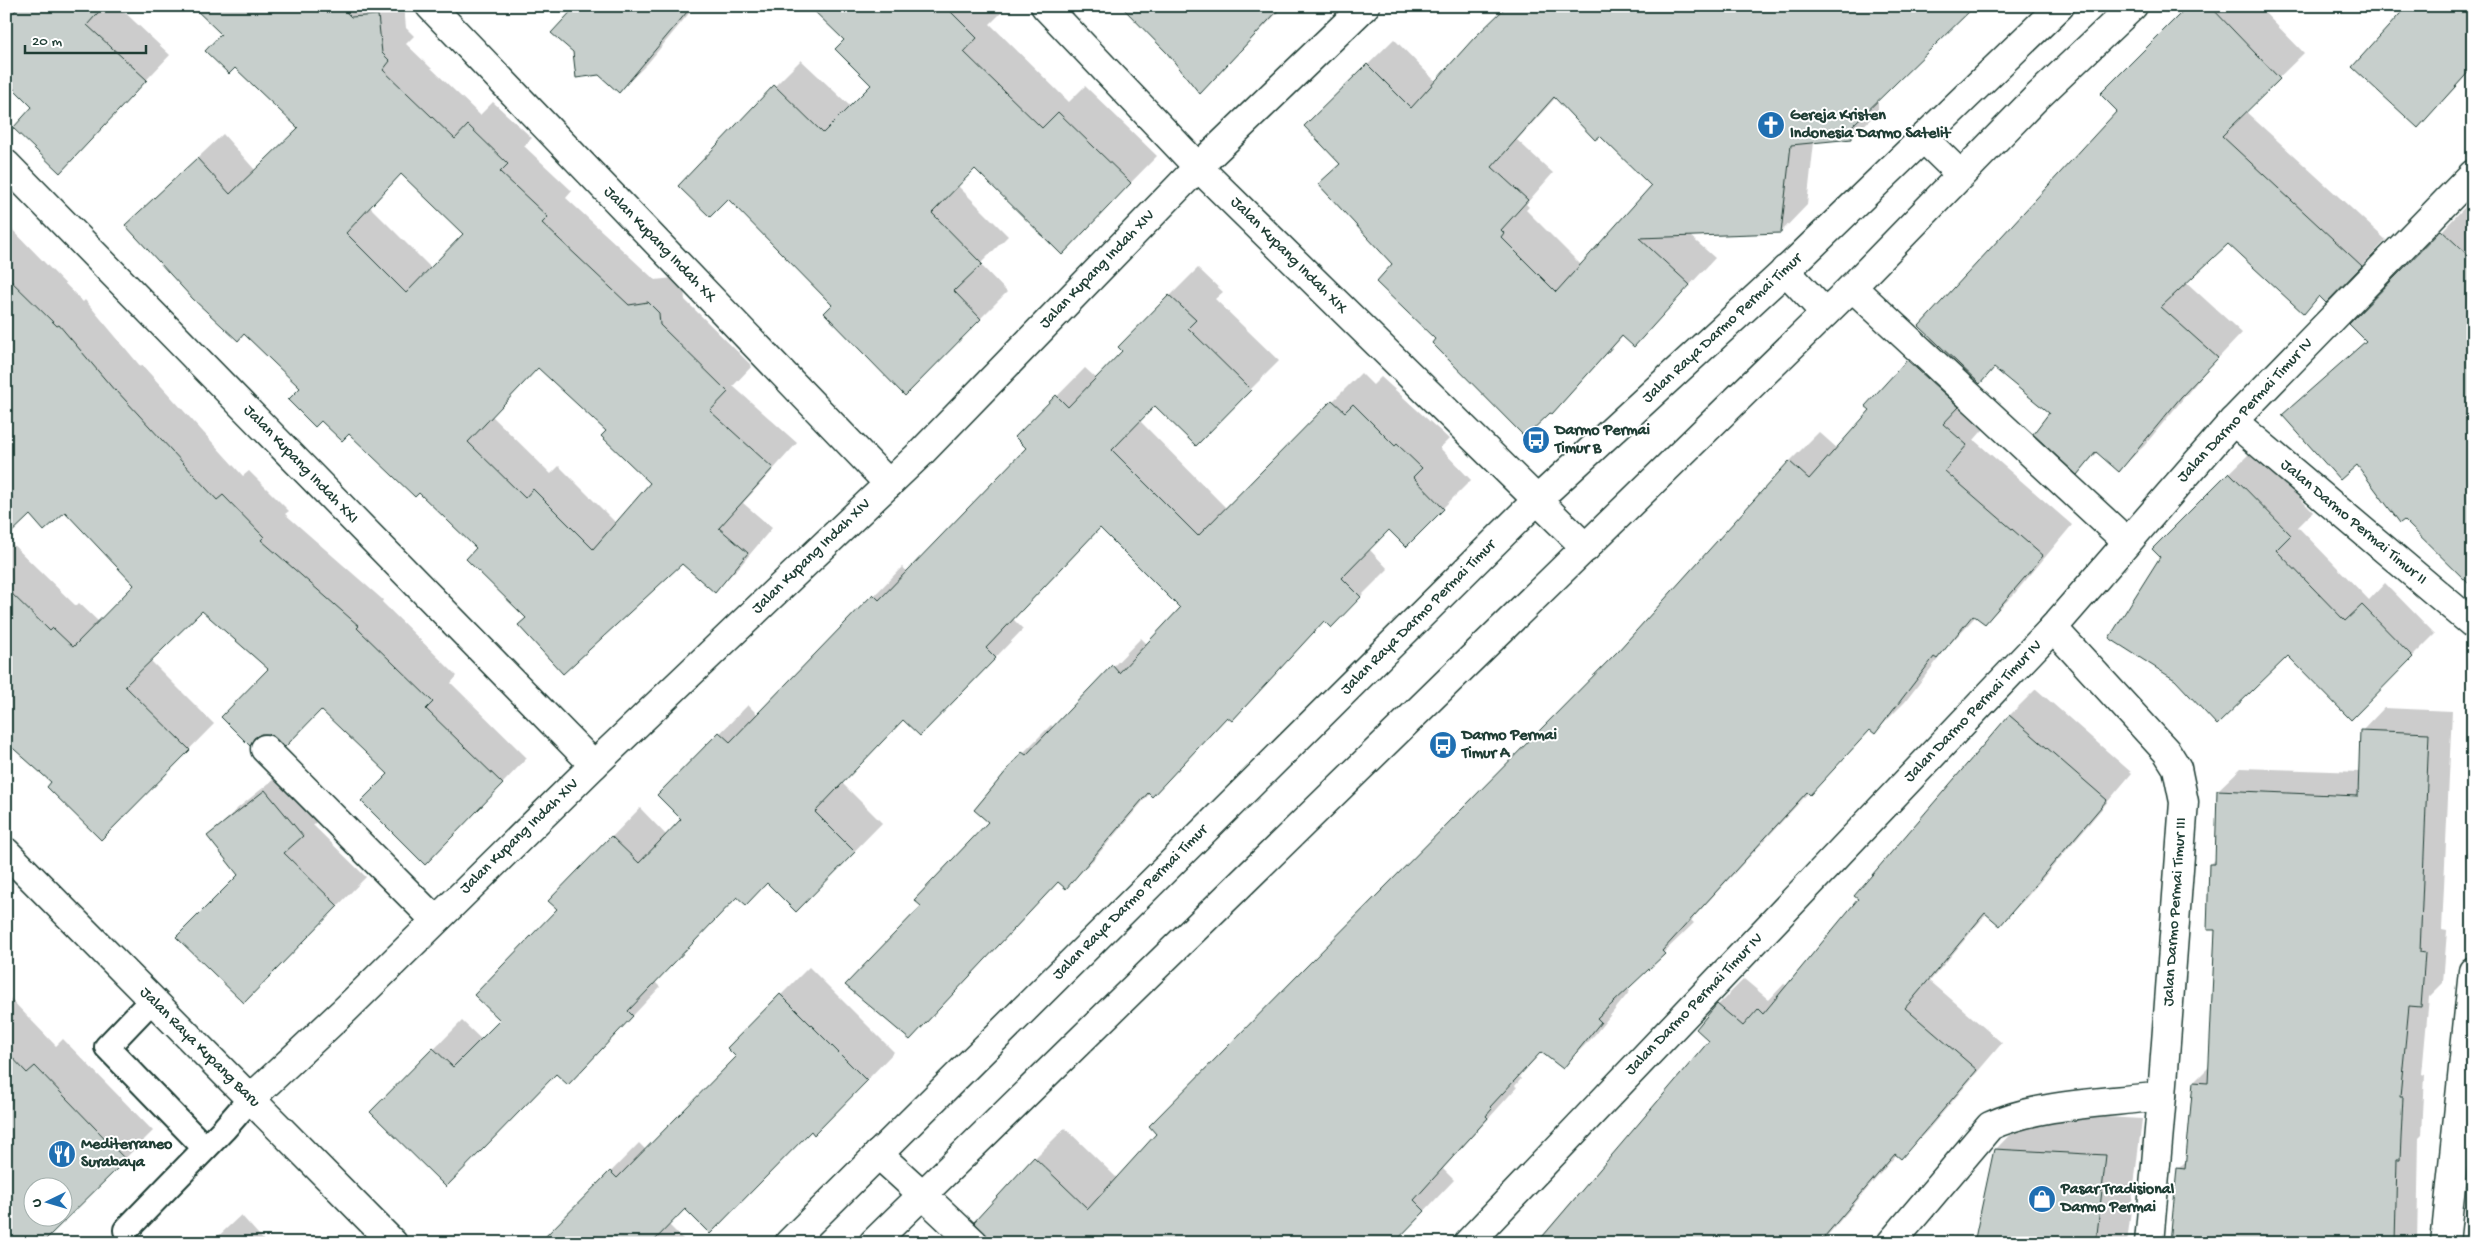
<svg xmlns="http://www.w3.org/2000/svg" width="2479" height="1249" font-family="'Gochi Hand',sans-serif">
<style>
.shadow{fill:#0003;fill-rule:evenodd}
.building{fill:#c7cfcc;stroke:#1f3d34;fill-rule:evenodd}
.lines{fill:none;stroke-linecap:round;stroke-linejoin:round}
.service-casing{stroke:#1f3d34;stroke-width:28}
.minor-casing{stroke:#1f3d34;stroke-width:31}
.tertiary-casing{stroke:#1f3d34;stroke-width:31}
.secondary-casing{stroke:#1f3d34;stroke-width:31}
.service{stroke:#fff;stroke-width:24}
.minor{stroke:#fff;stroke-width:28}
.tertiary{stroke:#fff;stroke-width:28}
.secondary{stroke:#fff;stroke-width:28}
.labels{text-anchor:middle;dominant-baseline:central;stroke-width:4;stroke-linejoin:round;paint-order:stroke}
.poi-label{font-size:16px;font-weight:bold;fill:#1f3d34;stroke:#fff;text-anchor:start}
.street-label{font-size:16px;fill:#1f3d34;stroke:#fff}
</style>
<rect width="100%" height="100%" fill="#fff"/>
<filter id="ink" filterUnits="userSpaceOnUse"><feTurbulence type="fractalNoise" baseFrequency=".02" numOctaves="2"/><feDisplacementMap in="SourceGraphic" scale="10" xChannelSelector="R" yChannelSelector="G"/><feConvolveMatrix kernelMatrix="1 2 1 2 8 2 1 2 1" color-interpolation-filters="sRGB"/></filter>
<g filter="url(#ink)">
<g class="shadow">
<path d="M6,6h112l52,49 -110,116 -27,-64 -27,-27z"/>
<path d="M194,6h210l2,22 8,8 -8,8 74,71 13,-13 39,36 -8,8 48,45 -6,7 89,82 18,-2 11,10 1,12 67,66 -19,20 64,57 -54,60 29,25 -32,38 -25,25 -33,-29 -155,56 -49,-70 -59,-57 -118,-103 -174,-163 96,-91 32,36 44,-42 -76,-94zM402,173l63,61 -34,34 -61,-61zM539,367l69,63 44,53 -35,41 -58,-58 -8,8 -59,-58z"/>
<path d="M578,6h117l-47,57 -29,29 -20,-18z"/>
<path d="M811,6h187l5,5 -13,13 79,78 16,-16 72,70 -69,70 -113,-58 -17,18 50,50 -28,28 27,28 -102,102 -71,-89 -59,-219 26,-26 50,47 22,-22 -27,-45z"/>
<path d="M1123,6h161l-84,86 -32,-40z"/>
<path d="M2190,6h68l46,47 -59,58 141,129 -35,37 -31,18 -16,17 -76,-70 -42,40 56,51 -36,38 -62,75 -25,24 -21,-18 -21,21 -26,-60 -56,-46 -9,9 -14,17 24,22 -22,25 98,85 -57,68 -30,30 -9,-7 -27,29 -44,57 -30,30 -4,-3 -61,64 -1,-1 -118,128 3,3 -67,65 3,3 -38,47 -30,30 -20,-17 -23,26 2,2 -6,7 2,1 -74,82 11,11 -60,63h-396l37,-85 30,-30 52,50 502,-526 170,-190 30,-30 19,17 34,-39 -5,-4 65,-69 187,-226z"/>
<path d="M2473,6v62l-37,40z"/>
<path d="M1394,39l42,43 442,17v13l-27,26 -37,4 -7,63 -26,27 -92,3 26,23 -81,87 -10,-10 -72,77 -115,-73 -43,-75 -74,-80 21,-21 -9,-63zM1556,97l44,37 53,52 -72,79 -55,-55 3,-3 -3,-3 27,-31 -36,-33z"/>
<path d="M2465,207l8,7v176l-116,73 -73,-48 109,-99 49,-85z"/>
<path d="M6,223l77,79 2,-2 56,67 1,-2 101,111 6,-5 40,40 -4,3 98,86 -1,2 75,74 -6,7 76,75 -77,80 -61,-64 -68,-65 -52,24h-7l-12,11 20,-75 -68,-59 -52,50 64,64 -113,115 -48,-57 -47,-42v-202l70,68 3,-3 20,19 36,-37 -70,-75 -35,3 -24,24z"/>
<path d="M1198,268l25,24 -8,7 64,62 -55,55 -68,-11 -16,16 86,87 135,-135 12,12 8,-8 68,62 -9,9 31,32 -65,65 -17,-16 -20,20 19,20 -57,57 -6,-6 -93,100 -4,-4 -76,79 -2,-2 -56,66 -28,28 -7,-6 -149,157 13,-132 67,-84 33,-69 28,-28 3,3 87,-90 6,6 34,-36 -80,-81 -88,92 10,10 -75,78 -45,12 -61,64 40,40 -58,59h-57l-29,14 -83,86 5,5 -64,68 -39,18 -185,39 90,-91 20,19 20,-20 56,-111 -8,-8 90,-93 27,28 16,-17 -24,-24 89,-90 10,10 144,-148 6,5 120,-124 -11,-11 68,-69 12,11 27,-28 46,-55z"/>
<path d="M2253,450l60,62 -15,15 71,73 16,-17 50,51 -84,84 -63,-63 -135,-106z"/>
<path d="M2036,689l96,84 -106,125 -26,26 -13,-11 -57,68 72,62 -75,88 -26,26 -4,-3 -76,89h-285l175,-202 -13,-12 20,-24 26,-26 25,21 15,-16 3,2 73,-87 -4,-3 154,-181z"/>
<path d="M2384,708l68,3 -10,219 5,1 -4,52 -14,14 -7,77 3,1 -3,60 -3,3 -2,105h-245l7,-75 8,-8 7,-78 16,-16 7,-137 -7,-64 6,-6 2,-69 23,-22 119,4 2,-41z"/>
<path d="M294,763l37,44 -18,18 53,52 -94,96 -33,-98 -30,-38 29,-29z"/>
<path d="M809,967l85,85 -51,53 -32,25 -125,77 -17,18 18,18h-146l98,-100 7,7 92,-93 43,-62z"/>
<path d="M6,994l50,52 7,-7 90,92 -113,112 -34,-5zM32,1186h30v30h-30z"/>
<path d="M2031,1113l111,6 -15,124h-151l19,-93z"/>
<path d="M241,1215l25,28h-55z"/>
</g>
<g class="building">
<path d="M20,6h84l-17,19 60,55 -87,93 -47,-45 19,-21 -26,-26v-61z"/>
<path d="M192,6h148l11,11 27,-2 4,38 8,8 -7,9 72,69 13,-14 40,39 -8,8 48,45 -6,6 87,82 19,-3 11,11 1,12 68,67 -18,19 63,57 -54,60 29,25 -33,40 -33,-29 -119,110 -45,-49 8,-7 -60,-59 10,-11 -57,-55 -4,4 -66,-63 -7,7 -21,-20 -6,6 -27,-27 12,-12 -56,-54 -6,7 -45,-42 -68,-74 72,-67 33,36 68,-66 -63,-60 -6,6 -24,-23 16,-17zM401,174l62,60 -57,59 -60,-60zM538,368l68,63 -5,5 49,47 -57,66 -60,-60 -8,9 -57,-56z"/>
<path d="M576,6h116l-73,87 -20,-18 -23,3 -3,-26 -22,-19z"/>
<path d="M809,6h136l32,32 -13,14 78,76 16,-16 73,71 -69,72 -87,-86 -43,44 50,51 -28,27 27,28 -76,77 -81,-83 8,-8 -104,-106 -18,18 -32,-31 96,-101 49,48 48,-48 -36,-36 9,-9z"/>
<path d="M1121,6h161l-82,88 -33,-41z"/>
<path d="M1507,6h468l-123,120v13l-61,6 -10,88 -142,5 51,47 -56,62 -12,-11 -70,78 -2,-1 -25,24 -93,-94 3,-4 -59,-57 16,-18 -74,-80 22,-20 -36,-38 63,-62 44,44 63,-70zM1554,97l41,43 5,-4 51,50 -95,106 -55,-55 3,-4 -3,-3 27,-30 -36,-33z"/>
<path d="M2188,6h22l70,73 -58,57 140,130 -36,37 -7,-7 -15,18 -76,-70 -67,63 57,51 -37,39 -62,75 -23,-20 -19,23 -44,-41 16,-21 -55,-45 -14,16 -61,-58 198,-215 -17,-17z"/>
<path d="M2407,6h66v61l-55,61 -66,-61z"/>
<path d="M2441,230l32,30v328l-69,-68 -4,3 -43,-58 -17,15 -58,-65 84,-74 -17,-17z"/>
<path d="M6,276l51,50 2,-1 56,66 1,-1 101,110 6,-5 41,42 -3,3 98,86 -2,2 76,74 -7,7 77,75 -78,81 -64,-64 27,-27 -67,-64 -36,37 -16,-13h-8l-7,4 -4,8 -29,-29 47,-48 -66,-58 -77,75 65,64 -89,90 -54,-53 4,-5 -45,-40v-154l44,43 3,-3 20,19 61,-62 -69,-73 -21,19 -14,-16 -24,23z"/>
<path d="M1169,295l27,25 -8,8 63,62 -55,56 -41,-40 -43,44 86,86 134,-136 13,12 8,-8 42,42 2,-2 25,24 -9,9 31,32 -38,38 -17,-17 -47,48 19,19 -30,31 -7,-7 -92,100 -5,-4 -75,80 -4,-4 -82,96 -8,-7 -148,158 -65,-55 76,-79 -7,-6 74,-78 -14,-12 48,-58 4,3 86,-90 7,8 61,-65 -80,-80 -114,120 10,10 -76,78 -17,-16 -88,92 40,40 -59,60 -29,-29 -21,22 -9,-8 -109,114 5,5 -65,69 -12,-11 -110,113 -76,-75 63,-64 20,19 47,-47 -26,-25 83,-86 -9,-8 63,-65 28,27 42,-44 -24,-24 62,-63 11,10 143,-148 6,6 147,-152 -11,-11 41,-42 12,12 54,-56 -4,-4z"/>
<path d="M1907,360l52,47 -16,17 24,21 -22,26 98,85 -58,68 -12,-9 -36,44 -3,-2 -59,77 -5,-4 -60,65 -3,-3 -145,159 3,3 -68,64 4,4 -38,47 -22,-17 -51,55 2,2 -6,7 2,2 -74,82 11,11 -31,32h-399l-21,-21 60,-65 54,52 68,-75 -7,-8 469,-475 171,-190 20,18 61,-69 -5,-4z"/>
<path d="M2229,472l62,63 -15,15 69,71 17,-16 51,52 -62,63 -63,-64 -71,69 -42,-45 -66,-42 51,-81 -8,-8z"/>
<path d="M2009,715l98,85 -107,126 -15,-13 -80,95 72,62 -76,89 -6,-5 -76,89h-282l172,-202 -13,-12 21,-25 26,22 15,-17 5,5 95,-115 -4,-3z"/>
<path d="M2360,730l69,3 -9,219 5,1 -4,54 -12,-1 -9,91h3l-3,62h-3l-2,84h-225l7,-75 8,1 8,-87 15,1 7,-153h-8l2,-66h6l2,-74 141,6z"/>
<path d="M265,790l38,46 -19,17 54,53 -94,97 -68,-66 62,-62 -31,-39z"/>
<path d="M780,994l87,87 -53,54 -3,-4 -101,103 -25,-25 -33,34h-113l71,-72 7,7 119,-121 -9,-9z"/>
<path d="M6,1051l21,22 8,-7 91,94 -84,83h-36zM32,1186h30v30h-30z"/>
<path d="M1994,1149l112,6 -10,88h-122z"/>
</g>
<g class="lines">
<g class="service-casing">
<g id="service">
<path d="M152,1000l-45,47 98,101"/>
<path d="M126,1230l98,-101 26,-30"/>
</g>
</g>
<g class="minor-casing">
<g id="minor">
<path d="M430,6l459,478"/>
<path d="M1045,6l153,161 388,381"/>
<path d="M6,164l588,601"/>
<path d="M1852,287l275,255"/>
<path d="M2233,421l240,203"/>
<path d="M2053,628l114,124 10,16 7,34 -22,294 -13,147"/>
<path d="M265,749l170,171"/>
<path d="M250,1099l95,-89 249,-245 327,-312 277,-286 167,-161"/>
<path d="M923,1195l51,48"/>
<path d="M1468,1243l585,-615 180,-207 240,-247"/>
<path d="M1891,1243l99,-117c49,-23 118,-23 172,-30"/>
<path d="M2445,1243l28,-272"/>
</g>
</g>
<g class="tertiary-casing">
<path id="tertiary" d="M6,852l387,391"/>
</g>
<g class="secondary-casing">
<g id="secondary">
<path d="M1923,138l38,37"/>
<path d="M1785,270l40,43"/>
<path d="M878,1154l45,41"/>
<path d="M789,1243l747,-742 261,-241 263,-254"/>
<path d="M873,1243l979,-956 183,-188 98,-93"/>
</g>
</g>
<use href="#service" class="service"/>
<use href="#minor" class="minor"/>
<use href="#tertiary" class="tertiary"/>
<use href="#secondary" class="secondary"/>
</g>
</g>
<defs>
<g id="church-disc" transform="scale(1.4375)"><circle r="9.5" fill="#1f6fb2" stroke="#fff"/><path d="M-1.2-6h2.4v3.5h3.3v2.4h-3.3V6h-2.4V-.1h-3.3v-2.4h3.3Z" fill="#fff"/></g>
<g id="bus-disc" transform="scale(1.4375)"><circle r="9.5" fill="#1f6fb2" stroke="#fff"/><path d="M-5-6H5V4H4V6H2V4H-2V6H-4V4H-5ZM-3.5-4V0h7V-4ZM-3.5 1.2v1.5H-2V1.2ZM2 1.2v1.5H3.5V1.2Z" fill="#fff"/></g>
<g id="restaurant-disc" transform="scale(1.4375)"><circle r="9.5" fill="#1f6fb2" stroke="#fff"/><path d="M-5-6h1v4h1v-4h1v4h1v-4h1v5L-1.5 .5V6h-2V.5L-5-1ZM5-6V6H3V1.5H1.5Q1.5-4 5-6Z" fill="#fff"/></g>
<g id="shop-disc" transform="scale(1.4375)"><circle r="9.5" fill="#1f6fb2" stroke="#fff"/><path d="M-5-2.5h2.3a2.7 3.5 0 0 1 5.4 0H5L5.5 6h-11ZM-1.5-2.5h3a1.5 2.3 0 0 0-3 0Z" fill="#fff"/></g>
</defs>
<g fill-rule="evenodd">
<use href="#church-disc" x="1771" y="125"/>
<use href="#bus-disc" x="1536" y="440"/>
<use href="#bus-disc" x="1443" y="745"/>
<use href="#restaurant-disc" x="62" y="1154"/>
<use href="#shop-disc" x="2042" y="1199"/>
</g>
<g class="labels">
<g class="poi-label">
<text x="1790" y="116">Gereja Kristen<tspan x="1790" dy="18">Indonesia Darmo Satelit</tspan></text>
<text x="1555" y="431">Darmo Permai<tspan x="1555" dy="18">Timur B</tspan></text>
<text x="1462" y="736">Darmo Permai<tspan x="1462" dy="18">Timur A</tspan></text>
<text x="81" y="1145">Mediterraneo<tspan x="81" dy="18">Surabaya</tspan></text>
<text x="2061" y="1190">Pasar Tradisional<tspan x="2061" dy="18">Darmo Permai</tspan></text>
</g>
<g class="street-label">
<text transform="translate(659 245) rotate(46)">Jalan Kupang Indah XX</text>
<text transform="translate(1288 256) rotate(45)">Jalan Kupang Indah XIX</text>
<text transform="translate(1098 270) rotate(-46)">Jalan Kupang Indah XIV</text>
<text transform="translate(1723 329) rotate(-43)">Jalan Raya Darmo Permai Timur</text>
<text transform="translate(2246 411) rotate(-47)">Jalan Darmo Permai Timur IV</text>
<text transform="translate(300 465) rotate(46)">Jalan Kupang Indah XXI</text>
<text transform="translate(2353 523) rotate(40)">Jalan Darmo Permai Timur II</text>
<text transform="translate(812 557) rotate(-44)">Jalan Kupang Indah XIV</text>
<text transform="translate(1419 618) rotate(-45)">Jalan Raya Darmo Permai Timur</text>
<text transform="translate(1974 712) rotate(-46)">Jalan Darmo Permai Timur IV</text>
<text transform="translate(520 837) rotate(-44)">Jalan Kupang Indah XIV</text>
<text transform="translate(1131 903) rotate(-45)">Jalan Raya Darmo Permai Timur</text>
<text transform="translate(2176 912) rotate(-86)">Jalan Darmo Permai Timur III</text>
<text transform="translate(1695 1005) rotate(-46)">Jalan Darmo Permai Timur IV</text>
<text transform="translate(199 1048) rotate(45)">Jalan Raya Kupang Baru</text>
</g>
</g>
<rect width="2479" height="1249" fill="none" stroke="#fff" stroke-width="25"/>
<rect x="12" y="12" width="2454" height="1224" fill="none" stroke="#1f3d34" stroke-width="2" filter="url(#ink)"/>
<g transform="translate(48 1202) rotate(265)"><circle r="24" fill="#ffffff" stroke="#a5b1ae"/>
<path d="M0-4L9 19L0 12L-9 19Z" fill="#1f6fb2"/>
<text y="-8" font-size="14" font-weight="bold" text-anchor="middle" fill="#1f3d34">U</text>
</g>
<path d="M25 45v8h121v-8" fill="none" stroke="#1f3d34" stroke-width="2.5"/>
<text x="32" y="45" font-size="15" fill="#1f3d34" stroke="#ffffff" stroke-width="4" paint-order="stroke">20 m</text>
</svg>
